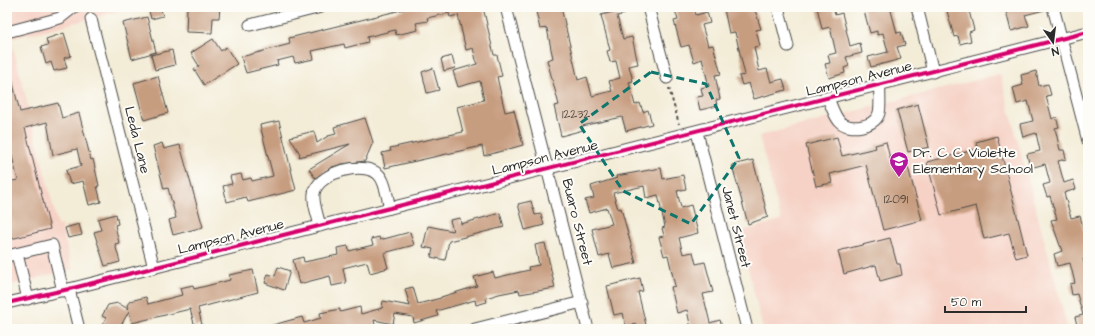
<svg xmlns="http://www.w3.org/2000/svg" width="1095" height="336" font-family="'Architects Daughter',sans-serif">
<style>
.built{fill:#f6d1c5}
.building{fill:#c79d80}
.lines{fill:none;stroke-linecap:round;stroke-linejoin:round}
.minor-casing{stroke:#494845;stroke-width:13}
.path{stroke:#494845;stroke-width:2;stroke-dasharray:3 3;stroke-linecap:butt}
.minor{stroke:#fff;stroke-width:11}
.cycleway-casing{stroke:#fdfcf7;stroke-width:6}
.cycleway{stroke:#d6006c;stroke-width:4}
.marked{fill:none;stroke:#0f766e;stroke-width:3;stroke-dasharray:8 5;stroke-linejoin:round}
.labels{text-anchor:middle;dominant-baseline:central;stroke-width:4;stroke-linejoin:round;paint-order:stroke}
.number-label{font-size:12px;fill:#524840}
.street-label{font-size:14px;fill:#2b2b2b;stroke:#fdfcf7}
.poi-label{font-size:14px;fill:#2b2b2b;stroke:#fdfcf7;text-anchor:start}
</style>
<rect width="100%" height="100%" fill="#fdfcf7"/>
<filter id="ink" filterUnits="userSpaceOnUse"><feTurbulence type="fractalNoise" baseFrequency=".025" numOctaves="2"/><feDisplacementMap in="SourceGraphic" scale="8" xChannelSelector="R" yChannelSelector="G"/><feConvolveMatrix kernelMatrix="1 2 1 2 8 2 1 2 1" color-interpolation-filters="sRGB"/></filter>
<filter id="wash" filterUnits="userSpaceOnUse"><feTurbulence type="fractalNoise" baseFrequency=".012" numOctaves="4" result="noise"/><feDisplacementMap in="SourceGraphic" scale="16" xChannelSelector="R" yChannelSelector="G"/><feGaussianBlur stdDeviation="0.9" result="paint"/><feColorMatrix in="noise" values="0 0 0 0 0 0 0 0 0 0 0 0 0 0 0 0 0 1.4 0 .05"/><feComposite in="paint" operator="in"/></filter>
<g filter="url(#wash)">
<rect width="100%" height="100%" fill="#f3ecd7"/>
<g class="built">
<path d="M7,7h128l-124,32 47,187 3,-1 11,44 -65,17z"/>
<path d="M1000,74l68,255h-305l-24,-97 42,-12 -22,-84z"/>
</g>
<g id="blocks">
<g class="building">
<path d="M148,7h12l3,9 -12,3z"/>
<path d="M187,7h33l-1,11h-6l-1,15 -26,-1z"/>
<path d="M413,7h70l11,48h3l5,21 -5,1 8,35 9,-2 9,35 -39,11 -2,-10 -97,22 -3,-15 9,-2 -1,-3 73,-16 -6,-25 27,-7 -4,-19 -22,6 -5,-16 24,-7 -4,-16 -7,2 -8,-35 -8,2 -1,-4 -22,5 1,3 -12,2 2,7 -22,5 -1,-5 -28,7 1,5 -23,6 -1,-4 -32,7 2,8 -19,4 -2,-6 -16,4 1,4 -32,8 -5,-16 49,-13 -1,-6z"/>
<path d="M535,7h26l17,73 9,-3 5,19 20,-5 -3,-10 11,-3 -4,-17 -6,1 -3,-11 3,-1 -9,-35 12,-3 -1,-5h11l2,7 -8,2 6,23 9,-2 6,27 -9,2 4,15 -4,1 6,23 5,-2 3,9 5,-2 4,14 -26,7 -4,-14 -40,9 1,4 -22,6 -7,-30 5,-1 -12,-45 6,-2 -2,-9 -4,-21 -7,1z"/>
<path d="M674,7h20l2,8 11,-3 3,11 -8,2 6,21 5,-1 8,29 -6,1 5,24 -4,1 1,6 -17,4 -3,-13 6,-1 -2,-8 8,-2 -7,-27 -8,3 -5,-17 -8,2 -7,-26 4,-1z"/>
<path d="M732,7h22l7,22 -5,1 4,16 -6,1 5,24 8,-2 4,13 12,-3 3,11 -32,9 -5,-16 -7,2 -3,-9 6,-1 -10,-43 -6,1 -5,-24z"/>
<path d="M817,7h16l2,8 7,-2 8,33 10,-3 2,10 -16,4 3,9 -5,2 1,5 -16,5 -4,-14 5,-1 -2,-8 8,-2 -6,-26 -8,2z"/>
<path d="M863,7h27l7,26 4,-1 4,13 -8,2 4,12 -30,8 -3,-10 20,-5 -5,-19 -6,2v-4l-7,2z"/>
<path d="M946,7h22l6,23 -5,2 2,9 -11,3 -2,-8 -4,1z"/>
<path d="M1005,7h39v3l-19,5 4,11 -18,5z"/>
<path d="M147,17l9,35 -24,7 -9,-36z"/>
<path d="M64,33l7,23 -7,2 3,10 -13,3 -3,-9 -5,2 -5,-17 7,-2 -2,-6z"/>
<path d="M213,39l8,12 5,-4 11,17 -33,21 -10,-16 5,-3 -8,-13z"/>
<path d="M172,50l3,15 -20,5 -4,-15z"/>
<path d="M452,56l3,12 -11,3 -3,-12z"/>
<path d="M433,68l6,22 -12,3 -5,-21z"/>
<path d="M1036,71l3,15 9,-2 3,11 -5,1 6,23 4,-2 3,10 -4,1 5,22h4l2,9 -8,2 6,22 9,-3 3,9 -12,4 7,25 9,-2 5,18 3,-1v25l-5,1 5,19v51h-10l-3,-12 8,-2 -6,-21 -5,1 -2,-11 5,-1 -5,-20 -13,3 -3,-12 8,-3 -11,-31 6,-1 -7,-23 -3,1 -4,-12 7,-2 -5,-19 -15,4 -3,-14 13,-3 -4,-18 -13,4 -3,-13 13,-3 -5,-20 -11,3 -4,-16 10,-3 -2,-10z"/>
<path d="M7,72h3l10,40 38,-9 4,15 17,-5 12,47 2,-1 6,27h-2l4,16 -12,3 -6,-24 -13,3 -4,-14 15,-4 -4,-17 -24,6 -6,-33 -22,6 25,101 -43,11v-58l11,-2 -11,-43z"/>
<path d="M158,76l10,37 -24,7 -10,-37z"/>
<path d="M918,104l11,43 -21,5 -11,-42z"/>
<path d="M365,118l8,24 -8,19 -23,3 -10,3 -17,11 -6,-9 41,-25 -51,13 1,-3 -10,-17 24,-6 3,12 11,-7 8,-2 -2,-7z"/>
<path d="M279,121l17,69 -48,12 -2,-5 -19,5 -4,-16 9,-2 -2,-8 11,-2 2,6 8,-2 1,3 21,-5 -13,-51z"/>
<path d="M997,136l30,119 -11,3 -7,-25 -25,6 -8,-33 -35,9 -14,-53 51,-13 -2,-7z"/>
<path d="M837,137l5,19 34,-8 -1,-3 11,-3 7,29 15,-4 14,53 -39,10 -17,-65 -36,9 2,9 -16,3 -10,-41z"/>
<path d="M162,143l2,6 16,-4 23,82 -30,8 -4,-15 7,-2 -8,-30 -4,1 -11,-43z"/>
<path d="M753,160l15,57 -20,7 -16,-59z"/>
<path d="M661,168l2,11 20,-4 3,14 -9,2 4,17 10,-3 7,28 -19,5 4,16 10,-2 3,12 9,-2 8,30 -10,2 7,29 10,-3 3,9h-32l-4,-19 -10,3 -6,-26 4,-1 -7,-31 -4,1 -5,-19 5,-1 -2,-8 3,-1 -7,-32 -12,3 -2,-12 -31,7 5,16 3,-1 15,55 -23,5 -4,-14 -10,3 -7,-28 20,-5 -5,-16 -18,5 -4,-13 9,-2 -3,-12 26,-8 -1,-2z"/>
<path d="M531,201l4,14 6,-1 3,11 -19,5 -7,-26z"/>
<path d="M500,213l4,14 -55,14 -4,19 -14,-3 2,-8 -10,-2 5,-21 25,5 -3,-11 10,-2 1,6z"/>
<path d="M116,214l2,10 -3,1 4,18 -4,1 5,18 -15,4 -11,-34 7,-2 -3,-11z"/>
<path d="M79,224l3,11 -14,3 -3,-10z"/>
<path d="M410,232l4,13 -30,8 4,15 -18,5 -3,-11 -24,6 3,15 -14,3 -2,-10 -31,8 -6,-24 10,-3 1,5 34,-7 -1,-7 11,-2 1,5 24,-6 -2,-6 8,-2 1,3z"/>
<path d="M890,238l7,26h3l2,11 -22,6 -4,-16 -32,9 -6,-23z"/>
<path d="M545,243l10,45 -35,6 -1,-4 -20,4 -13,4 1,4 -11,3 -1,-5 -39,11 2,5 -24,7 -1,-6 -18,-3 -2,10 -19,-4 2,9h-10l-1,-2 -9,2h-86l-1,-3 33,-9 2,6 17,-5 -1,-5 20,-4v3l20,-5 1,7 21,-6 1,-7 27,5 -5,-17 8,-2 5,17 23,-6v-1l36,-11 -3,-9 19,-5 2,6 34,-8 -1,-3 11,-2 -4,-20z"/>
<path d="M278,267l12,4 -6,19 -19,-7 3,-9 7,2z"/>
<path d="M253,270l5,22 -60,16 4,17 -7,2 -5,-18 -58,14 -3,-12 -10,18h-19l6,-11 -4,-2 6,-11 10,-2 10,6 -1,-4 3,-4 16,-4 2,7 34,-9 -2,-7 13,-3 1,4 36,-9 -1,-5z"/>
<path d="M640,278l3,13 -5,1 9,37h-9l-2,-5 -10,2 -3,-13 -9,2 -7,-29z"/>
</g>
</g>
</g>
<g filter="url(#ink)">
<use href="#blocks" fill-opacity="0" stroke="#494845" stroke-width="1"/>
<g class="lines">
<g class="minor-casing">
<g id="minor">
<path d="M506,7l82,322"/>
<path d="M648,7l19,71"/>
<path d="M778,7l10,39"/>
<path d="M917,7l16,65"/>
<path d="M1053,7l35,134"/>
<path d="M91,19l63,249"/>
<path d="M250,25l71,-18"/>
<path d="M7,32l53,-14 14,-11"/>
<path d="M828,98c3,7 6,17 11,23 9,10 36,7 40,-8 2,-8 0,-19 1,-28"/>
<path d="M697,132l50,197"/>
<path d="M320,226c-2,-10 -9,-27 -5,-36 7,-18 48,-29 63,-16 8,7 9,24 12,34"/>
<path d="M17,254l11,45"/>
<path d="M7,256l45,-11 11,46"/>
<path d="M69,289l10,40"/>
<path d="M7,303l62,-14 1019,-257"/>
<path d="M475,329l107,-27"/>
</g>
</g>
<path class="path" d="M669,88l10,36"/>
<use href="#minor" class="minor"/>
<g class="cycleway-casing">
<path id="cycleway" d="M7,303l62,-14 1019,-257"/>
</g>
<use href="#cycleway" class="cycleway"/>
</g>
</g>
<path class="marked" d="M651,72l55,12 33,74 -48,66 -68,-33 -44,-67z"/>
<defs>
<g id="school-pin" transform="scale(1)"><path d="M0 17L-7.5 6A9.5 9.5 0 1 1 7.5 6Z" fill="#b5179e" stroke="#fdfcf7"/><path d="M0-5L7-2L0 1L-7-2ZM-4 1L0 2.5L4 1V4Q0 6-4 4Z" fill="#fff"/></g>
</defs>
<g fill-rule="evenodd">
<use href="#school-pin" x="899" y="161"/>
</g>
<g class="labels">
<g class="number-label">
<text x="576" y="114">12232</text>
<text x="896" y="199">12091</text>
</g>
<g class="street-label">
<text transform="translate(859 79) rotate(-14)">Lampson Avenue</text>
<text transform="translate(137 140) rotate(76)">Leda Lane</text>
<text transform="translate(545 158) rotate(-14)">Lampson Avenue</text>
<text transform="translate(577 222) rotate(76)">Buaro Street</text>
<text transform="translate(736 227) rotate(76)">Janet Street</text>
<text transform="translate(231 237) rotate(-14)">Lampson Avenue</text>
</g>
<g class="poi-label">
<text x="913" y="153">Dr. C C Violette<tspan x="913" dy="16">Elementary School</tspan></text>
</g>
</g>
<rect width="1095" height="336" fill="none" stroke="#fdfcf7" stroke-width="24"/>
<g transform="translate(1053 42) rotate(166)" stroke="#fdfcf7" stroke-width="3" paint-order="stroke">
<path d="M0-3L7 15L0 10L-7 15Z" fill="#2b2b2b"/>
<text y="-6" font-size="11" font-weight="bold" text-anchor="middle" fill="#2b2b2b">N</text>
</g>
<path d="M945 306v6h81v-6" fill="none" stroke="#2b2b2b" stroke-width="2"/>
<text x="951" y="306" font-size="12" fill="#2b2b2b" stroke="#fdfcf7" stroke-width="3" paint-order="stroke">50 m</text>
</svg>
